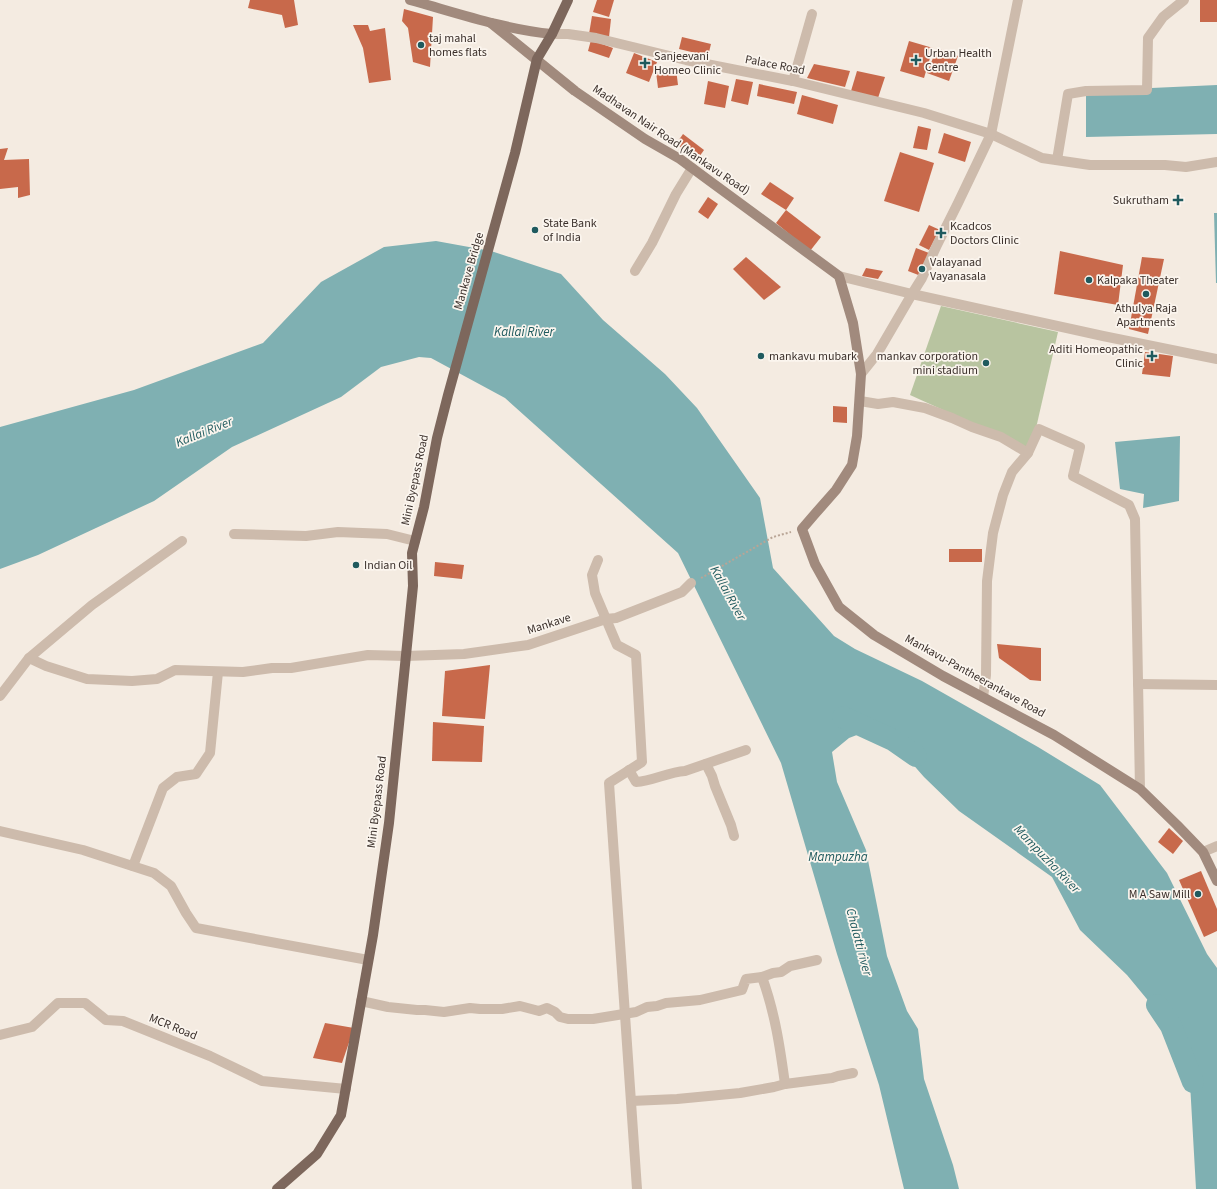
<svg xmlns="http://www.w3.org/2000/svg" width="1217" height="1189" font-family="'Source Sans 3',sans-serif">
<style>
.green{fill:#b8c4a0}
.water{fill:#7fb0b2}
.lines{fill:none;stroke-linecap:round;stroke-linejoin:round}
.river{stroke:#7fb0b2;stroke-width:22}
.building{fill:#c8694b}
.path{stroke:#b9a596;stroke-width:2;stroke-dasharray:2 2;stroke-linecap:butt}
.minor{stroke:#cdbbac;stroke-width:10}
.tertiary{stroke:#cdbbac;stroke-width:10}
.secondary{stroke:#a18a7d;stroke-width:10}
.primary{stroke:#7d675c;stroke-width:10}
.poi-dot{fill:#1f5a5e;stroke:#fbf5ee;stroke-width:1.5}
.labels{text-anchor:middle;dominant-baseline:central;stroke-width:3.5;stroke-linejoin:round;paint-order:stroke}
.poi-label{font-size:12px;fill:#3b302b;stroke:#fbf5ee;text-anchor:start}
.street-label{font-size:12px;fill:#3b302b;stroke:#fbf5ee}
.water-label{font-size:13px;font-style:italic;fill:#1f5a5e;stroke:#fbf5ee}
</style>
<rect width="100%" height="100%" fill="#f4ebe1"/>
<path class="green" d="M941,306l117,26 -27,118 -121,-55z"/>
<g class="water">
<path d="M1217,85v49l-131,3v-46z"/>
<path d="M1214,213h3v70h-1z"/>
<path d="M436,241l55,10 70,23 42,46 62,54 32,34 63,90 13,70 61,68 21,13 67,32 116,66 62,38 67,88 40,81 10,14v221h-21l-6,-106 -9,-24 3,-15 -57,-69 -47,-45 -28,-53 -93,-66 -35,-34 -35,-40 -14,-9 -26,10 -17,14 5,30 29,68 21,106 20,55 11,18 6,50 29,86 6,24h-55l-25,-104 -42,-131 -56,-191 -103,-210 -173,-155 -74,-40 -12,-1 -38,10 -40,30 -109,50 -78,54 -116,54 -38,14v-142l134,-37 129,-47 58,-61 63,-35z"/>
<path d="M1180,436l-1,65 -36,7 1,-14 -24,-5 -5,-47z"/>
</g>
<g class="lines">
<g class="river">
<path d="M843,717l50,23 23,16"/>
<path d="M1157,1005l14,21 22,56"/>
</g>
</g>
<g class="building">
<path d="M250,0h44l4,25 -13,3 -3,-13 -34,-7z"/>
<path d="M597,0h17l-5,17 -16,-5z"/>
<rect x="1200" y="0" width="17" height="22"/>
<path d="M404,9l29,8 -3,50 -17,-5 -5,-34 -6,-7z"/>
<path d="M592,16l19,3 -2,18 -20,-3z"/>
<path d="M353,25h15l2,6 15,-3 6,52 -22,3 -6,-35z"/>
<path d="M682,37l29,7 -3,12 -29,-7z"/>
<path d="M591,40l22,8 -4,10 -21,-7z"/>
<path d="M909,41l24,7 -9,30 -24,-7z"/>
<path d="M937,48l21,8 -9,25 -22,-8z"/>
<path d="M634,53l23,9 -8,20 -23,-9z"/>
<path d="M814,64l36,7 -5,16 -38,-9z"/>
<path d="M676,69l2,16 -20,3 -2,-16z"/>
<path d="M857,71l28,6 -7,21 -27,-7z"/>
<path d="M736,79l17,3 -5,23 -17,-4z"/>
<path d="M708,81l21,5 -4,22 -21,-4z"/>
<path d="M759,84l38,8 -3,12 -37,-8z"/>
<path d="M802,95l36,10 -5,19 -36,-10z"/>
<path d="M918,126l13,3 -4,21 -14,-2z"/>
<path d="M944,133l27,9 -6,20 -27,-9z"/>
<path d="M683,134l21,16 -7,10 -21,-16z"/>
<path d="M8,148l-4,12 25,-1 1,36 -12,3v-11l-18,2v-40z"/>
<path d="M900,152l34,11 -15,49 -35,-11z"/>
<path d="M770,182l24,16 -8,12 -25,-16z"/>
<path d="M708,197l10,7 -10,15 -10,-7z"/>
<path d="M786,210l35,27 -11,14 -34,-28z"/>
<path d="M929,225l11,5 -11,20 -10,-5z"/>
<path d="M916,248l13,5 -8,23 -13,-5z"/>
<path d="M1060,251l63,14 -5,40 -64,-11z"/>
<path d="M746,257l35,30 -17,13 -31,-31z"/>
<path d="M1142,257l22,2 -16,75 -19,-5z"/>
<path d="M866,268l17,3 -5,8 -16,-3z"/>
<path d="M1145,352l28,4 -3,21 -28,-3z"/>
<path d="M833,406l14,1v16l-14,-1z"/>
<rect x="949" y="549" width="33" height="13"/>
<path d="M435,562l29,3 -2,14 -28,-3z"/>
<path d="M997,644l44,4v33l-11,-1 -31,-22z"/>
<path d="M490,665l-5,54 -43,-3 3,-45z"/>
<path d="M433,722l51,4 -2,36 -50,-1z"/>
<path d="M1169,828l14,13 -10,13 -15,-12z"/>
<path d="M1201,871l16,38v22l-13,6 -25,-57z"/>
<path d="M325,1023l29,5 -12,35 -29,-5z"/>
</g>
<g class="lines">
<path class="path" d="M701,578l72,-41 18,-5"/>
<g class="minor">
<path d="M552,34h16l28,4 90,22 107,21 131,32 67,21 51,24 48,7h75l21,2 31,-5"/>
<path d="M793,81l19,-67"/>
<path d="M991,134l27,-134"/>
<path d="M1057,160l11,-66 18,-3 61,-1 1,-52 15,-21 21,-17"/>
<path d="M635,271l17,-28 24,-49 16,-26"/>
<path d="M839,276l73,18 191,42 114,23"/>
<path d="M860,401l18,3 15,-2 32,6 27,10 20,9 29,10 27,16 -16,19 -9,23 -10,38 -6,48 -1,94 -3,22"/>
<path d="M1028,453l11,-24 41,18 -7,29 56,29 6,14 5,270"/>
<path d="M234,534l72,2 32,-4 49,2 28,7"/>
<path d="M598,560l-6,15 3,18 22,52 19,10 6,107 -33,21 28,406"/>
<path d="M29,658l17,8 41,13 45,2 25,-2 18,-9 68,2 29,-4h19l77,-13 38,1 58,-2 64,-9 78,-26 10,-1 46,-18 20,-8 9,-9"/>
<path d="M1138,684l79,1"/>
<path d="M0,696l29,-38 63,-53 90,-64"/>
<path d="M706,764l6,12 3,10 16,39 3,11"/>
<path d="M629,770l7,12c17,-1 32,-10 49,-11l61,-21"/>
<path d="M0,831l83,19 71,23 17,13 15,27 10,15 172,32"/>
<path d="M1203,852l14,-6"/>
<path d="M133,866l30,-78 14,-11 19,-3 14,-21 8,-81"/>
<path d="M762,977c13,36 18,70 23,107"/>
<path d="M361,1001l27,6 29,3h8l19,2 26,-4 10,1h22l18,-3 19,5 8,-3 8,4 5,5 8,2h25l43,-7 11,-5 10,-1 9,-3 34,-3 42,-10 4,-11 16,-2 11,-4 8,-1 9,-6 27,-6"/>
<path d="M0,1035l32,-8 26,-24h27l21,17 17,1 87,35 52,25 84,8"/>
<path d="M631,1101l46,-2 63,-6 34,-6 11,-3 47,-6 6,-2 15,-3"/>
</g>
<path class="tertiary" d="M861,374l16,-20 35,-60 10,-16 15,-33 21,-42 33,-69"/>
<g class="secondary">
<path d="M410,0c47,13 93,29 142,34"/>
<path d="M491,23l84,68 70,48 35,20 27,20 132,97 14,47 8,51 -4,62 -5,29 -16,25 -22,25 -12,14 13,35 24,43 35,28 69,41 111,59 86,54 37,36 26,27 14,29"/>
</g>
<path class="primary" d="M277,1189l40,-35 24,-39 32,-180 16,-112 24,-237 -1,-33 12,-46 13,-69 11,-43 67,-242 22,-94 15,-25 16,-34"/>
</g>
<g class="poi-dot">
<circle cx="421" cy="45" r="4"/>
<path d="M914 54h4v4h4v4h-4v4h-4v-4h-4v-4h4z"/>
<path d="M643 57h4v4h4v4h-4v4h-4v-4h-4v-4h4z"/>
<path d="M1176 194h4v4h4v4h-4v4h-4v-4h-4v-4h4z"/>
<circle cx="535" cy="230" r="4"/>
<path d="M939 227h4v4h4v4h-4v4h-4v-4h-4v-4h4z"/>
<circle cx="922" cy="269" r="4"/>
<circle cx="1089" cy="280" r="4"/>
<circle cx="1146" cy="294" r="4"/>
<circle cx="761" cy="356" r="4"/>
<path d="M1150 350h4v4h4v4h-4v4h-4v-4h-4v-4h4z"/>
<circle cx="986" cy="363" r="4"/>
<circle cx="356" cy="565" r="4"/>
<circle cx="1198" cy="894" r="4"/>
</g>
<g class="labels">
<g class="poi-label">
<text x="429" y="38">taj mahal<tspan x="429" dy="14">homes flats</tspan></text>
<text x="925" y="53">Urban Health<tspan x="925" dy="14">Centre</tspan></text>
<text x="654" y="56">Sanjeevani<tspan x="654" dy="14">Homeo Clinic</tspan></text>
<text x="1169" y="200" text-anchor="end">Sukrutham</text>
<text x="543" y="223">State Bank<tspan x="543" dy="14">of India</tspan></text>
<text x="950" y="226">Kcadcos<tspan x="950" dy="14">Doctors Clinic</tspan></text>
<text x="930" y="262">Valayanad<tspan x="930" dy="14">Vayanasala</tspan></text>
<text x="1097" y="280">Kalpaka Theater</text>
<text x="1146" y="308" text-anchor="middle">Athulya Raja<tspan x="1146" dy="14">Apartments</tspan></text>
<text x="1143" y="349" text-anchor="end">Aditi Homeopathic<tspan x="1143" dy="14">Clinic</tspan></text>
<text x="769" y="356">mankavu mubark</text>
<text x="978" y="356" text-anchor="end">mankav corporation<tspan x="978" dy="14">mini stadium</tspan></text>
<text x="364" y="565">Indian Oil</text>
<text x="1190" y="894" text-anchor="end">M A Saw Mill</text>
</g>
<g class="street-label">
<text transform="translate(775 65) rotate(11)">Palace Road</text>
<text transform="translate(671 140) rotate(34)">Madhavan Nair Road (Mankavu Road)</text>
<text transform="translate(469 271) rotate(-74)">Mankave Bridge</text>
<text transform="translate(415 480) rotate(-78)">Mini Byepass Road</text>
<text transform="translate(549 624) rotate(-18)">Mankave</text>
<text transform="translate(975 676) rotate(29)">Mankavu-Pantheerankave Road</text>
<text transform="translate(377 802) rotate(-83)">Mini Byepass Road</text>
<text transform="translate(173 1027) rotate(22)">MCR Road</text>
</g>
<g class="water-label">
<text x="524" y="332">Kallai River</text>
<text transform="translate(204 432) rotate(-22)">Kallai River</text>
<text transform="translate(728 593) rotate(61)">Kallai River</text>
<text x="838" y="857">Mampuzha</text>
<text transform="translate(1047 859) rotate(46)">Mampuzha River</text>
<text transform="translate(859 942) rotate(75)">Chalatti river</text>
</g>
</g>
</svg>
